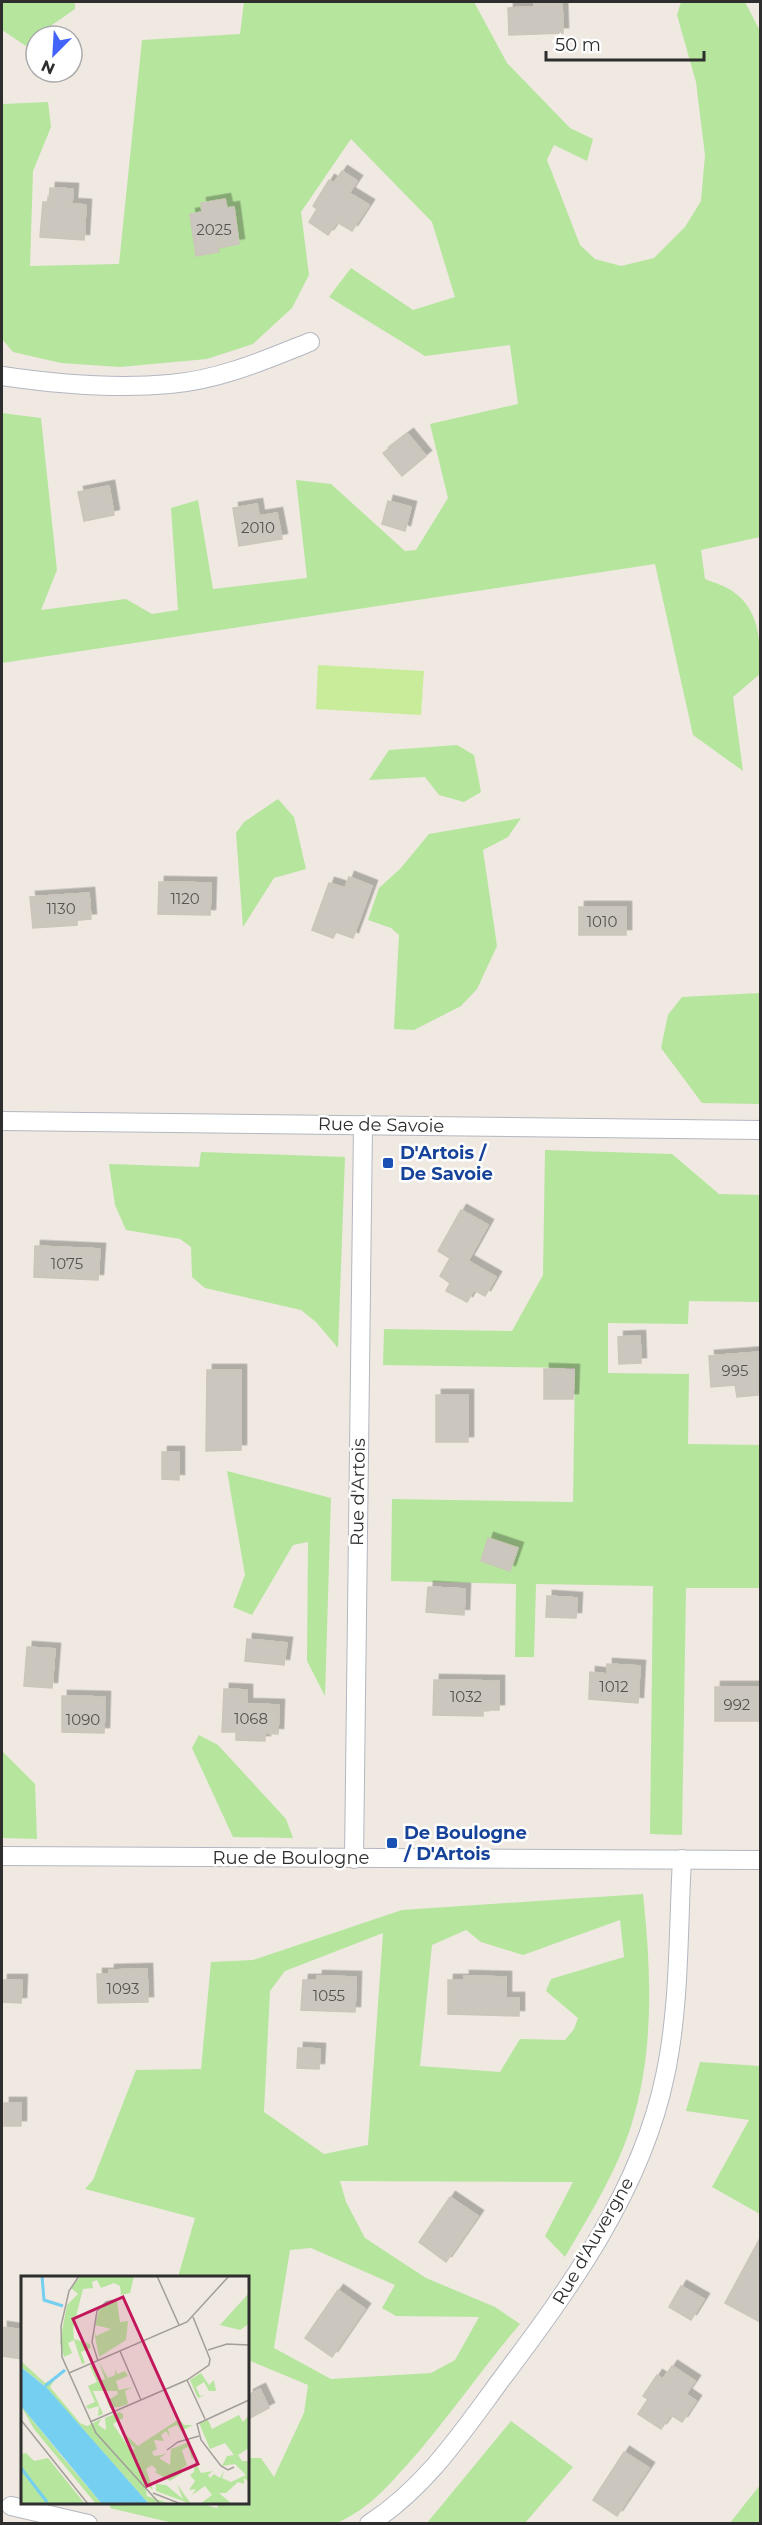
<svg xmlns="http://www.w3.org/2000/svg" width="762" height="2525" font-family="Montserrat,sans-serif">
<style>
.green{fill:#b6e59e;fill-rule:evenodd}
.pitch{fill:#c9ec9a}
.building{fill:#cbc7bf;stroke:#cbc5ba;stroke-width:1.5;filter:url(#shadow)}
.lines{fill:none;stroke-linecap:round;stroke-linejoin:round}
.street-casing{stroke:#b4b7c1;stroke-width:20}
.street{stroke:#fff;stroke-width:18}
.transit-dot{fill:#1a4fb4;stroke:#fff;stroke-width:2}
.labels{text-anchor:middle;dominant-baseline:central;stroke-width:5;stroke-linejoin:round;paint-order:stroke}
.number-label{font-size:15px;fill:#555452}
.street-label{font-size:18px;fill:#2e2e2e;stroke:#fff}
.transit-label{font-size:18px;font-weight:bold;fill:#164399;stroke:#fff;text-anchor:start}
.inset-river{fill:none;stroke:#75cff0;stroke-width:3}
.inset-road{fill:none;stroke:#a29e99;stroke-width:1.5}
.view{fill:#c2185b;fill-opacity:0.15;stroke:#c2185b;stroke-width:3}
.inset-edge{fill:none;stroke:#2e2e2e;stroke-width:3}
</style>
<defs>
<filter id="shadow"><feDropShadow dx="5.5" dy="-5.5" stdDeviation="0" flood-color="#0004"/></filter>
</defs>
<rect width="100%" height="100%" fill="#efe9e1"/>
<g class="green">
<path d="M2,2h73v7l-39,27 -10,10 -24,-16z"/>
<path d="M244,2h230l33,61 63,65 23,11 -6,22 -33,-16 -7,15 33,85 15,14 26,7 33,-8 31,-31 16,-26 4,-46 -9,-73 -19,-67 4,-13h64l15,29v506l-59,13 4,29c9,4 22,7 30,14 26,20 25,50 25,81l-27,23 10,74 -50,-36 -38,-171 -653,99v-250l39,5 16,152 -16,40 85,-11 26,15 26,-4 -7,-102 27,-8 15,89 94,-11 -11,-98 35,4 74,67 11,-1 32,-52 -18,-74 88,-20 -8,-59 -85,11 -96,-59 22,-29 62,42 42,-13 -23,-75 -81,-83 -50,73 8,63 -17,33 -39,36 -46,15 -87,8 -59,-4 -48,-11 -11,-13v-235l46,-2 3,25 -18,44 -3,95 89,-2 23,-224 98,-6z"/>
<path d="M457,745l17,10 7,37 -17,10 -25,-7 -14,-18 -56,3 20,-30z"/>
<path d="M278,799l16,18 12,52 -32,9 -31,49 -7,-94 8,-11z"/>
<path d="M521,818l-13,19 -25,13 14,96 -20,43 -16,17 -47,24 -20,-1 5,-94 -8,-7 -23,-8 11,-32 21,-19 29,-35z"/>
<path d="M760,993v111l-58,-1 -41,-55 7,-33 14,-18z"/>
<path d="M545,1150l127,4 47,40 41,1v107l-71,-1 -1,23 -80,-1v50l81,1 -1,70 72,1v143h-74l-4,247 -32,-1 3,-248 -117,-2 -2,73h-19l1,-73 -125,-3 1,-82 181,3 2,-134 -192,-3 1,-36 128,2 31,-56z"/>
<path d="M201,1152l144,5 -7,191 -22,-26 -15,-12 -96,-22 -13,-11 -1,-30 -11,-8 -54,-9 -11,-25 -6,-41 90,3z"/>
<path d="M227,1471l104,27 -6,198 -18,-35 1,-119 -15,3 -41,70 -19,-8 12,-32z"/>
<path d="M199,1735l19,10 68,74 7,19 -60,-1 -41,-89z"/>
<path d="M2,1751l33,33 2,55 -35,-1z"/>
<path d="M643,1894c8,76 12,157 -12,232 -14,45 -42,90 -66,131l-20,-21 28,-54 -233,-1 6,21 19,36 61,40 69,29 25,17c-39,46 -73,96 -113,141 -23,25 -39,44 -70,58h-164l-63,-15 1,-6 87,1 19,5 2,-5 29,-1v-44h13l13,19 30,-64 4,-28 -60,-25v-82l-70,-1 17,-59 -110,-29 8,-9 43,-110 65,-1 10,-107 42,-2 149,-50zM620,1920l4,37 -73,22 -5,12 32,27 -4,11 -9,11 -45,-1 -20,33 -80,-6 12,-121 34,-15 15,12 42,13zM383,1933l-15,212 -44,9 -60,-42 6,-121 15,-20zM311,2248l84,37 -13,23 14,8 83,1 -24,43 -24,13 -100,6 -57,-31 16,-98z"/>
<path d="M700,2062l60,4v148l-48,-27 37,-67 -63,-9z"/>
<path d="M511,2421l62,46 -48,56h-98z"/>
<path d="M760,2485v38h-30z"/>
</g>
<path class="pitch" d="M318,665l106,6 -3,44 -105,-6z"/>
<g class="building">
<path d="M534,2h28l1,31 -54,2 -1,-27 26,-1z"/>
<path d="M342,171l15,10 -8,12 20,12 -17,26 -15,-9 -9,13 -19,-13 8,-13 -4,-3 16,-26 5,3z"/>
<path d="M50,188l23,1 -1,15 14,1 -2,35 -44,-3 3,-35h6z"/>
<path d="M225,199l2,9 7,-1 5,37 -21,4 1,4 -23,4 -6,-42 12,-2 -1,-9z"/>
<path d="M408,434l18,22 -24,20 -19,-23z"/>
<path d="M109,486l5,29 -30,6 -6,-29z"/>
<path d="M388,501l23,6 -6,24 -23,-7z"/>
<path d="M257,504l2,12 18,-3 5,26 -43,7 -6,-38z"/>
<path d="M349,877l23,9 -19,52 -17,-6 -3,6 -21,-8 17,-47 16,5z"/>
<path d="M159,882l52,1 -1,32 -52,-1z"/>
<path d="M89,893l2,26 -14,1v5l-44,3 -3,-31z"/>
<rect x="579" y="907" width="47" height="28"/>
<path d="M461,1210l27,15 -20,36 28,16 -11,19 -11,-6 -7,12 -21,-11 4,-8 -10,-7 10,-18 -12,-7z"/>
<path d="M35,1246l65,3 -2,31 -64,-3z"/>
<path d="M640,1336l1,27 -22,1 -1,-27z"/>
<path d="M760,1352l-2,43 -21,2 -2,-12 -24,2 -2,-31z"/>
<path d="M544,1369l30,1 -1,29h-29z"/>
<path d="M207,1370h34v80l-35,1z"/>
<rect x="436" y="1395" width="32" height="47"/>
<path d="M162,1452h17v28l-17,-1z"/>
<path d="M488,1538l30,10 -8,23 -29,-10z"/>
<path d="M428,1587l37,2 -1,26 -38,-3z"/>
<path d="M547,1596l30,2 -1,20 -30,-1z"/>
<path d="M247,1639l40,4 -3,22 -39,-4z"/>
<path d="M27,1647l28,2 -3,39 -28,-2z"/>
<path d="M607,1664l33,2 -2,37 -49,-4 1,-27 17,2z"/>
<path d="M434,1680l65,1v29h-16v6l-50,-1z"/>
<rect x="715" y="1687" width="45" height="34"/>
<path d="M224,1689l23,1v14l32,1 -1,29 -13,-1v8l-29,-1v-8h-14z"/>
<path d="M62,1696l43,1 -1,36 -42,-1z"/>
<path d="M147,1969l1,33 -50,1 -1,-29h12v-4z"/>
<path d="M317,1976l39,1 -1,35 -54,-2 2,-30h14z"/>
<path d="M464,1976l42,1v21h13v18l-71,-2v-34h16z"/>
<path d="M2,1980h20l-1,23 -19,-1z"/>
<path d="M298,2048l22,1 -1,20 -22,-1z"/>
<rect x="4" y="2103" width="17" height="23"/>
<path d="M450,2197l28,19 -32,46 -27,-20z"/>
<path d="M760,2238v84l-35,-19z"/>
<path d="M681,2286l23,13 -13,21 -22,-13z"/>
<path d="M338,2290l27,19 -33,48 -27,-19z"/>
<path d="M2,2327l20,3v29l-20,-3z"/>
<path d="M672,2366l23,15 -9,13 10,7 -14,21 -11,-7 -10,14 -23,-15 10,-15 -5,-3 14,-21 6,4z"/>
<path d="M260,2389l9,19 -21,11v-24z"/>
<path d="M624,2452l25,16 -32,48 -24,-16z"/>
</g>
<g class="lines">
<g class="street-casing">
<g id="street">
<path d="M2,376c54,8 113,13 168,8 49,-4 95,-24 140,-42"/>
<path d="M2,1121l758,9"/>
<path d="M2,1856l758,4"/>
<path d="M354,1859l9,-734"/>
<path d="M11,2506l77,18"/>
<path d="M369,2524c56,-36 92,-90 131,-143 69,-92 141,-190 165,-305 15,-70 13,-145 17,-217"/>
</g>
</g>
<use href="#street" class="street"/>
</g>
<g class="transit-dot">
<rect x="382" y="1157" width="12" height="12" rx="3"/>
<rect x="386" y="1837" width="12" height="12" rx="3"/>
</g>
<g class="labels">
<g class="number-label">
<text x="214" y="229">2025</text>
<text x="258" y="527">2010</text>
<text x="185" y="898">1120</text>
<text x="61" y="908">1130</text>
<text x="602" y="921">1010</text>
<text x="67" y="1263">1075</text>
<text x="735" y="1370">995</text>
<text x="614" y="1686">1012</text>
<text x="466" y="1696">1032</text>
<text x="737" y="1704">992</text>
<text x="251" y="1718">1068</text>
<text x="83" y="1719">1090</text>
<text x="123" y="1988">1093</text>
<text x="329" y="1995">1055</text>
</g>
<g class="street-label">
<text transform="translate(381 1125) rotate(1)">Rue de Savoie</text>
<text transform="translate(358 1492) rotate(-89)">Rue d'Artois</text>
<text x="291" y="1858">Rue de Boulogne</text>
<text transform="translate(593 2241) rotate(-60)">Rue d'Auvergne</text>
</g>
<g class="transit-label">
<text x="400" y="1153">D'Artois /<tspan x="400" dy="21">De Savoie</tspan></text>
<text x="404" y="1833">De Boulogne<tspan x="404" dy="21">/ D'Artois</tspan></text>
</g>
</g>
<g transform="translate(21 2276)">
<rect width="228" height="228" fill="#efe9e1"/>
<path d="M60,0h53l-4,17 -9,2 -1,-9 -6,-3 -13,5 -4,-8 -5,2 1,6 -10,1 -10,39 1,11 16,5 1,4 -10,4 4,11 -3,1 -8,-24 -6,3 4,10 -8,4 -4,-15 7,-37 11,-11 -7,-6zM228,17v31l-9,6 -20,-5zM96,25l3,21 8,-1 -2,19 -27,17 -5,-26 2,5 15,-7 -16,-4 4,-14 7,-8zM0,85l24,22 10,-4 -5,8 30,36 7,3 14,-7 -3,6 8,5 -1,-12 14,-6 4,2v4l-10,6 18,27 4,-3 -7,-5 -2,-8 12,11 41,-27 5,6h9l-10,5 3,7 -9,-12 -9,4 2,8 -4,-6 -5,4 3,6 -10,-1 3,9 -5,3 2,4 13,-2 -8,4 11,7 1,-16 18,-7 6,15 -3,2 -4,-12 -6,3 5,15 -6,4 1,4 -12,8 -15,-9 2,-2 -5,-5 -6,4 7,21 -8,-6 2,12 24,8h-22l-105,-119 -23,-18zM78,86l9,16 7,-3v-6l2,5 8,-3 3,5 -12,5 3,9 14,-3 -8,4 3,13 -9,3 -9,1 -3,-7 11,-7 -1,-3h-24l10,23 -5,2 1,-10 -11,3 -2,-3 9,-4 -7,-16 9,-4 -7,-16 3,-2 7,17 5,-2zM180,97l8,12 5,-5 2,11h-7l-5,-9 -8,5 4,9 5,-1 -7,3 -8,-18zM0,130l43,53 38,45h-6l-62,-75zM218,139l4,7 6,-7v33l-11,7 4,6h7v21l-5,-4v6l-6,-2 -12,11h-7l13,11h-32l12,-9 -7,-9 -13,9 4,-6 -7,1 6,-9 -5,-6 4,-3 1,-10 6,11 12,-2 -5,4 2,3 4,-4 6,4 4,-7 -2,7 9,4 15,-7 -11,-11 -13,2 5,-10 7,-1 -9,-12 -15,6 -11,-26 9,-3 4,9zM5,177l8,8 14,-3 37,46h-64v-50zM135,208l10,1 17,14 -6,-15 14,20 -35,-13z" fill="#b6e59e"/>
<path d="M0,91l26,21 102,116h-47l-81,-98z" fill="#75cff0"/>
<path class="inset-river" d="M21,0l2,24 19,6M24,110l20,-16M0,192l26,34"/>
<path class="inset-road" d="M58,0l-10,15 -8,35 1,31 34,76 64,71M136,0l22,49M187,74l19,-6 22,1M99,75l21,49M77,85l-6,-19 5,-31 9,-9 17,-4M48,97l118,-51 42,-46M166,104l18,39M0,144l67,84M69,146l97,-42 22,-15 1,-6 -17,-42M146,174l11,-8 21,-6M213,191l-6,3 -7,-4 -20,-26 -4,-16 52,-24M132,217l28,11"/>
<path class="view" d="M102,21l75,167 -51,22 -74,-167z"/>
<rect width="228" height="228" class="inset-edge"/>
</g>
<rect width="762" height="2525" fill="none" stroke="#2e2e2e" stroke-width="6"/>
<g transform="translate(54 54) rotate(204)"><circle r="28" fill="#ffffff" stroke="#ababab" stroke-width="1.5"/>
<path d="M0-4.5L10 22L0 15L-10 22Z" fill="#4264fb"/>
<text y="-9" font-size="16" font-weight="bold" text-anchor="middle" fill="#2e2e2e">N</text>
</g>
<path d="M546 51v9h158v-9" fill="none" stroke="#2e2e2e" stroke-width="3"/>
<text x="555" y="51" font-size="18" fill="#2e2e2e" stroke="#ffffff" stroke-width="4.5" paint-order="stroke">50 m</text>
</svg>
